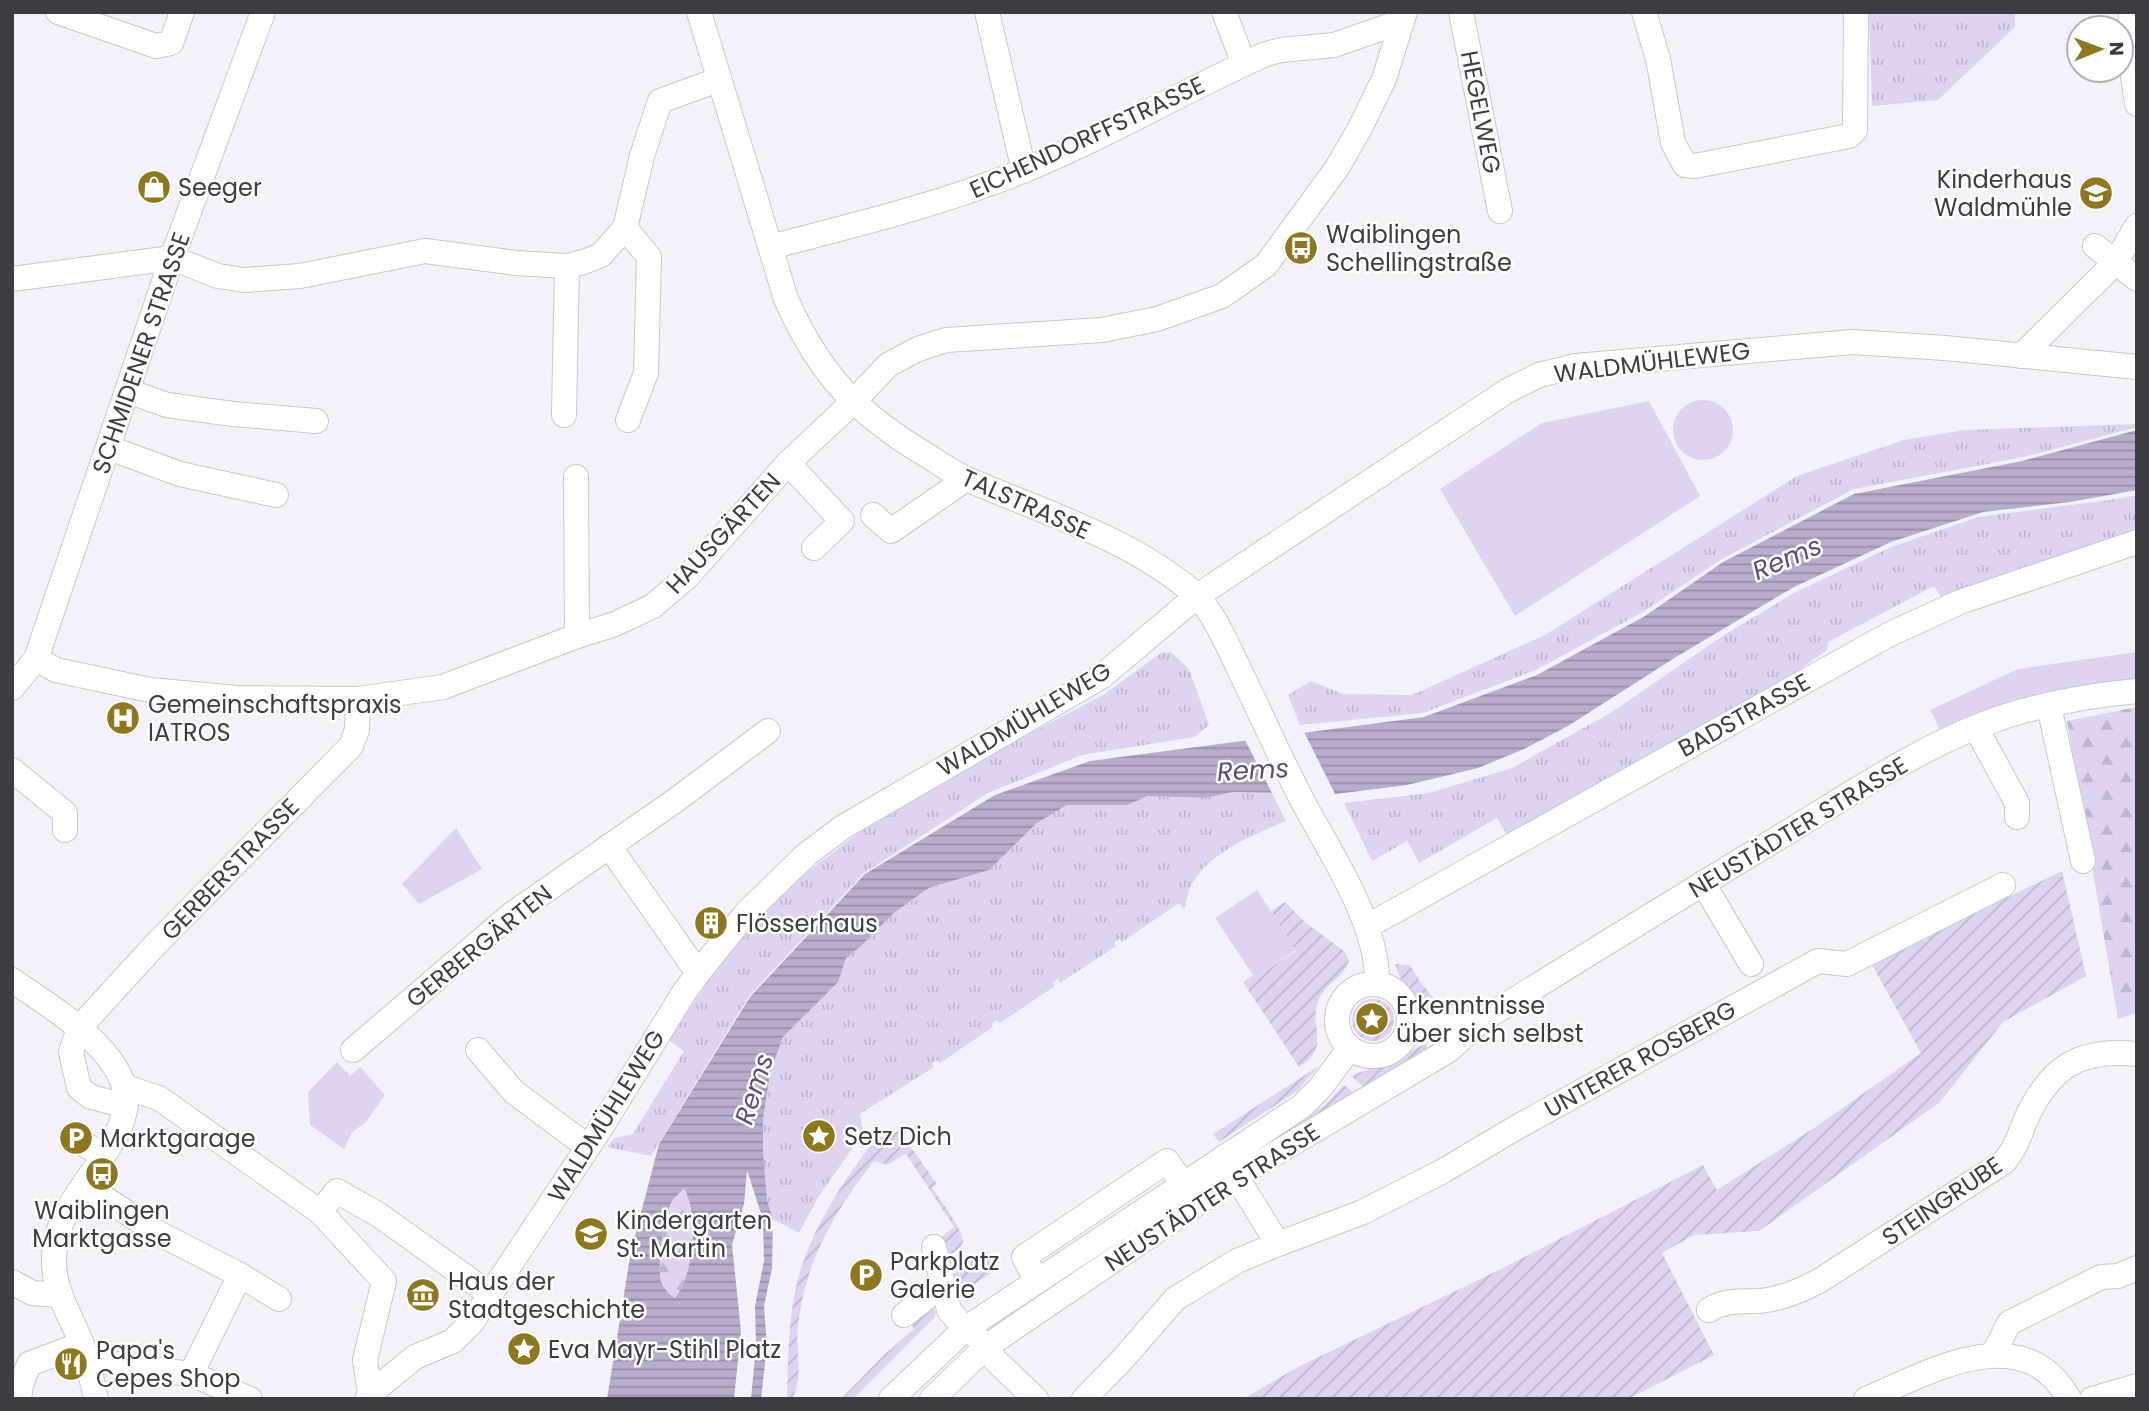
<svg xmlns="http://www.w3.org/2000/svg" width="2149" height="1411" font-family="Poppins,sans-serif">
<style>
.grass{fill:url(#grass-tufts)}
.forest{fill:url(#forest-firs)}
.park{fill:#dfd3f1}
.garden{fill:url(#garden-furrows)}
.water{fill:url(#water-rules);fill-rule:evenodd}
.pier{fill:#f5f1fb}
.lines{fill:none;stroke-linecap:round;stroke-linejoin:round}
.minor-casing{stroke:#cbc7d0;stroke-width:26}
.minor{stroke:#fff;stroke-width:24}
.labels{text-anchor:middle;dominant-baseline:central;stroke-width:5;stroke-linejoin:round;paint-order:stroke}
.street-label{font-size:24px;fill:#3e3c40;stroke:#fff}
.poi-label{font-size:24px;fill:#3e3c40;stroke:#fff;text-anchor:start}
.water-label{font-size:26px;font-style:italic;fill:#5f4a79;stroke:#fff}
</style>
<defs>
<pattern id="grass-tufts" width="24" height="20" patternUnits="userSpaceOnUse" patternTransform="scale(1.75)"><rect width="24" height="20" fill="#dfd3f1"/><path d="M3 7l-1-3M5 7V3M7 7l1-3M15 17l-1-3M17 17v-4M19 17l1-3" fill="none" stroke="#c0b6d0"/></pattern>
<pattern id="forest-firs" width="22" height="20" patternUnits="userSpaceOnUse" patternTransform="scale(1.75)"><rect width="22" height="20" fill="#dfd3f1"/><path d="M5 1l3.5 6h-7zM16 11l3.5 6h-7z" fill="#c0b6d0"/></pattern>
<pattern id="garden-furrows" width="10" height="10" patternUnits="userSpaceOnUse" patternTransform="scale(1.75)"><rect width="10" height="10" fill="#dfd3f1"/><path d="M-1 1l2-2M0 10L10 0M9 11l2-2" fill="none" stroke="#c0b6d0"/></pattern>
<pattern id="water-rules" width="6" height="5" patternUnits="userSpaceOnUse" patternTransform="scale(1.75)"><rect width="6" height="5" fill="#b9accd"/><path d="M0 2.5h6" fill="none" stroke="#988da8"/></pattern>
</defs>
<rect width="100%" height="100%" fill="#f5f1fb"/>
<g class="grass">
<path d="M1869,12h146v15l-77,73 -66,6z"/>
<path d="M2137,424v3l-113,30 -170,32 -134,71 -77,52 -107,58 -113,43 -123,12 -12,-30 23,-14 32,13 69,1 133,-60 252,-159 107,-36 60,-10z"/>
<path d="M2137,495v41l-196,61 -7,-11 -106,56 -1,8 -73,52 -247,133 -10,-17 -78,45 -12,-22 -35,20 -28,-58 85,-10 83,-25 100,-56 112,-77 70,-42 97,-46 87,-30 139,-18z"/>
<path d="M1171,652l18,17 20,56 -15,12 -112,18 -94,38 -124,80 -115,123 -98,160 -44,-9 7,-9 19,-4 51,-83 -15,-11 36,-55 50,-64 44,-43 58,-44 166,-97 80,-42 58,-42z"/>
<path d="M1233,792l39,1 14,28c-35,15 -98,39 -100,85l-3,2 -4,-5 -57,39 -3,-3 -5,4 2,3 -56,37 -2,-4 -5,4 2,3 -55,37 -3,-3 -5,4 1,3 -53,36 -3,-3 -5,3 2,4 -74,47 3,19 -44,63 -20,37 -26,-14 -6,-19 -4,-39v-41l7,-47 13,-36 54,-55 9,-24 15,-12 34,-34 35,-24 59,-18 48,-47 30,-18h59l22,-9 57,2z"/>
</g>
<g class="forest">
<path d="M2137,707v306l-19,6 -51,-298z"/>
<path d="M685,1187c12,31 10,84 -10,111 -6,-4 -12,-10 -14,-17 -4,-17 3,-67 13,-81 3,-5 7,-9 11,-13z"/>
</g>
<g class="park">
<circle cx="1703" cy="430" r="30"/>
<path d="M1649,401l51,95 -185,120 -75,-127 102,-66z"/>
<path d="M2137,652v29l-197,49 -10,-20 88,-41z"/>
<path d="M1464,804l7,17 -40,27 -9,-20z"/>
<path d="M456,828l26,41 -63,35 -17,-20z"/>
<path d="M1257,890l39,60 -41,28 -40,-60z"/>
<path d="M337,1062l13,14 10,-9 25,28 -20,28 -13,9 -8,17 -34,-24 -2,-33z"/>
</g>
<g class="garden">
<path d="M2062,871l24,105 -83,46 -63,80 -181,129 -65,4 -32,18 52,102 -86,44h-385l55,-32 201,-97 204,-105 14,25 97,-62 107,-75 -50,-90z"/>
<path d="M1285,902l21,21 38,28 5,9c-4,17 -23,23 -30,39 -12,28 14,47 -20,68l-56,-85 10,-7 2,3 41,-27 -25,-40z"/>
<path d="M1395,964l15,1 11,18 12,14 -3,11c-18,-10 -30,-25 -35,-44z"/>
<circle cx="1373" cy="1020" r="21"/>
<path d="M1427,1044l-1,11 -59,35 -16,-14c14,-8 31,-7 45,-15 13,-7 16,-13 31,-17z"/>
<path d="M1319,1066l-22,25 -78,51 -6,-8z"/>
<path d="M1344,1085l13,10 -118,71 -4,-5 89,-55z"/>
<path d="M899,1130l38,54 -5,4c7,10 32,43 31,54 -2,7 -11,12 -17,15l-7,-18 15,-12 -48,-73 -19,11 -13,-4c-40,51 -68,98 -76,164 -3,23 6,54 -6,74h-5c1,-34 1,-69 7,-102 11,-61 47,-112 83,-161l10,2z"/>
<path d="M987,1251l11,18 -44,28 -4,-18 5,-6z"/>
<path d="M928,1306l8,5 -1,6 -82,82h-12l44,-45 29,-25 -6,-10z"/>
</g>
<path class="water" d="M2137,430v60l-67,12 -87,10 -92,30 -97,45 -118,70 -108,69 -44,23 -46,19 -71,17 -71,9 -103,-2 -28,6 -57,-2 -21,9h-60l-30,18 -48,47 -60,18 -34,24 -34,34 -15,12 -8,24 -55,55 -13,36 -7,47v32l4,48 6,19 -1,49 -8,38 3,40 -6,53h-10l5,-54 -1,-39 9,-45 -1,-41 -16,-50 -3,34 -12,41 9,86 -7,68h-127l24,-148 28,-107 91,-147 115,-123 130,-79 95,-34 334,-44 113,-42 108,-59 78,-54 131,-68 168,-33zM684,1188c15,27 10,86 -9,110 -6,-4 -12,-10 -14,-17 -4,-17 3,-67 12,-81 3,-4 8,-8 11,-12z"/>
<path class="pier" d="M1302,728l35,70 -63,-1 -31,-61z"/>
<g class="lines">
<g class="minor-casing">
<g id="minor">
<path d="M58,12l98,34 15,-3 11,-31"/>
<path d="M699,12l87,287c33,75 71,115 142,157 13,8 26,18 41,24 76,33 161,58 226,114 17,15 35,56 45,77 21,43 40,87 62,129 28,53 77,124 75,184"/>
<path d="M987,12l37,159"/>
<path d="M1224,12l20,52"/>
<path d="M1461,12l39,199"/>
<path d="M1644,12l14,47 15,84 12,22 10,1 154,-30 6,-6 1,-118"/>
<path d="M2131,12l-2,36 8,56"/>
<path d="M625,228l24,29 -3,116 -18,47"/>
<path d="M2095,246l42,33"/>
<path d="M770,247c85,-22 169,-42 250,-75 84,-34 163,-81 246,-118l15,-4 53,-5 66,-23"/>
<path d="M12,279l160,-21 46,18 26,4 56,-4 125,-25 91,12 51,3 17,-4 17,-7 24,-27 17,-72 18,-55 58,-21"/>
<path d="M2021,356l94,-93 22,-37"/>
<path d="M128,391l39,14 66,9 83,7"/>
<path d="M564,415l3,-149"/>
<path d="M109,448l71,26 96,21"/>
<path d="M788,463l54,58 -28,27"/>
<path d="M576,477l1,159"/>
<path d="M873,515l18,16 75,-52"/>
<path d="M36,659l20,11 94,20 87,8 121,1 85,-12 134,-51 38,-12 38,-18 34,-29 101,-114 64,-60 36,-38 30,-16 28,-9 156,-10 55,-11 65,-23 44,-31 71,-97 23,-40 24,-49 21,-67"/>
<path d="M12,688l24,-29 136,-401 91,-246"/>
<path d="M2049,706l34,155"/>
<path d="M1976,728l41,75v14"/>
<path d="M12,770l53,43v17"/>
<path d="M609,846l89,127"/>
<path d="M1703,883l48,81"/>
<path d="M1368,926l520,-291 72,-33 177,-60"/>
<path d="M12,980c38,27 123,75 113,130 -4,22 -17,38 -29,57 -15,23 -35,46 -40,74 -9,43 13,69 27,106 6,17 9,35 13,52"/>
<circle cx="1373" cy="1020" r="36"/>
<path d="M1409,1024l49,3 24,-7c95,-59 190,-118 286,-176 76,-45 153,-100 238,-128 42,-13 87,-21 131,-25"/>
<path d="M353,1050l159,-136 164,-114 92,-69"/>
<path d="M478,1050l36,42 74,55"/>
<path d="M125,1087l34,11 161,114 64,69 -19,79 5,34"/>
<path d="M126,1106l-35,-9 -12,-9 -8,-36 8,-24 77,-84 195,-198 6,-16 1,-31"/>
<path d="M84,1144l19,11"/>
<path d="M1224,1157l54,87 85,-32 80,-41 76,-45 299,-165 29,3 156,-79"/>
<path d="M84,1185l76,49 80,41 39,24"/>
<path d="M320,1212l17,-21 42,24 112,80"/>
<path d="M934,1247l15,63 16,19"/>
<path d="M1037,1281l-13,-24 143,-96 15,22"/>
<path d="M12,1282l20,11 27,2"/>
<path d="M1709,1310c18,-12 38,-7 58,-10 19,-3 35,-10 52,-19l185,-119c11,-12 16,-28 22,-43 24,-52 53,-71 111,-65"/>
<path d="M904,1315l17,-13 21,-20"/>
<path d="M976,1336l20,25 40,38"/>
<path d="M1993,1355l16,-32 92,-46 17,-1 19,-8"/>
<path d="M87,1357l33,8 71,9 59,25"/>
<path d="M191,1374l49,-99"/>
<path d="M19,1399l2,-14 8,-21 53,-20"/>
<path d="M367,1399l3,-5 45,-37 38,-16 19,-19 130,-196 81,-132 15,-21 49,-61 60,-58 36,-27 258,-150 96,-81 310,-205 32,-16 37,-9 277,-24 92,6 192,19"/>
<path d="M891,1399l74,-70 337,-223 18,-18 30,-40"/>
<path d="M932,1399l53,-51 27,-19 224,-152 213,-127 29,-27"/>
<path d="M1084,1399l38,-39 53,-61 62,-38 41,-17"/>
<path d="M1866,1399c62,-26 157,-83 203,0"/>
<path d="M2092,1399l45,-13"/>
</g>
</g>
<use href="#minor" class="minor"/>
</g>
<defs>
<g id="shop-disc" transform="scale(1.75)"><circle r="9.5" fill="#8e771c" stroke="#fff"/><path d="M-5-2.5h2.3a2.7 3.5 0 0 1 5.4 0H5L5.5 6h-11ZM-1.5-2.5h3a1.5 2.3 0 0 0-3 0Z" fill="#fff"/></g>
<g id="school-disc" transform="scale(1.75)"><circle r="9.5" fill="#8e771c" stroke="#fff"/><path d="M0-5L7-2L0 1L-7-2ZM-4 1L0 2.5L4 1V4Q0 6-4 4Z" fill="#fff"/></g>
<g id="bus-disc" transform="scale(1.75)"><circle r="9.5" fill="#8e771c" stroke="#fff"/><path d="M-5-6H5V4H4V6H2V4H-2V6H-4V4H-5ZM-3.5-4V0h7V-4ZM-3.5 1.2v1.5H-2V1.2ZM2 1.2v1.5H3.5V1.2Z" fill="#fff"/></g>
<g id="hospital-disc" transform="scale(1.75)"><circle r="9.5" fill="#8e771c" stroke="#fff"/><path d="M-5-5h3v3.5h4V-5h3V5h-3V1.5h-4V5h-3Z" fill="#fff"/></g>
<g id="building-disc" transform="scale(1.75)"><circle r="9.5" fill="#8e771c" stroke="#fff"/><path d="M-4-6H4V6H1V3H-1V6H-4ZM-2.5-4.3h1.7v1.8h-1.7ZM.8-4.3h1.7v1.8H.8ZM-2.5-1h1.7V.8h-1.7ZM.8-1h1.7V.8H.8Z" fill="#fff"/></g>
<g id="sight-disc" transform="scale(1.75)"><circle r="9.5" fill="#8e771c" stroke="#fff"/><path d="M0-6L1.8-2.2L6-1.7L2.9 1.2L3.7 5.4L0 3.3L-3.7 5.4L-2.9 1.2L-6-1.7L-1.8-2.2Z" fill="#fff"/></g>
<g id="parking-disc" transform="scale(1.75)"><circle r="9.5" fill="#8e771c" stroke="#fff"/><path d="M-3.5-5.5H1a3.5 3.5 0 0 1 0 7H-1V5.5H-3.5ZM-1-3.4V-.6H.8a1.4 1.4 0 0 0 0-2.8Z" fill="#fff"/></g>
<g id="museum-disc" transform="scale(1.75)"><circle r="9.5" fill="#8e771c" stroke="#fff"/><path d="M0-6L6-3V-2H-6V-3ZM-5-1h2V3h-2ZM-1-1h2V3h-2ZM3-1h2V3H3ZM-6 4H6V6H-6Z" fill="#fff"/></g>
<g id="restaurant-disc" transform="scale(1.75)"><circle r="9.5" fill="#8e771c" stroke="#fff"/><path d="M-5-6h1v4h1v-4h1v4h1v-4h1v5L-1.5 .5V6h-2V.5L-5-1ZM5-6V6H3V1.5H1.5Q1.5-4 5-6Z" fill="#fff"/></g>
</defs>
<g fill-rule="evenodd">
<use href="#shop-disc" x="154" y="187"/>
<use href="#school-disc" x="2096" y="193"/>
<use href="#bus-disc" x="1301" y="248"/>
<use href="#hospital-disc" x="123" y="718"/>
<use href="#building-disc" x="711" y="923"/>
<use href="#sight-disc" x="1372" y="1019"/>
<use href="#sight-disc" x="819" y="1136"/>
<use href="#parking-disc" x="76" y="1138"/>
<use href="#bus-disc" x="102" y="1174"/>
<use href="#school-disc" x="591" y="1234"/>
<use href="#parking-disc" x="866" y="1275"/>
<use href="#museum-disc" x="423" y="1295"/>
<use href="#sight-disc" x="524" y="1349"/>
<use href="#restaurant-disc" x="71" y="1364"/>
</g>
<g class="labels">
<g class="street-label">
<text transform="translate(1481 112) rotate(79)">HEGELWEG</text>
<text transform="translate(1087 137) rotate(-25)">EICHENDORFFSTRASSE</text>
<text transform="translate(141 353) rotate(-71)">SCHMIDENER STRASSE</text>
<text transform="translate(1652 362) rotate(-7)">WALDMÜHLEWEG</text>
<text transform="translate(1026 504) rotate(24)">TALSTRASSE</text>
<text transform="translate(723 533) rotate(-47)">HAUSGÄRTEN</text>
<text transform="translate(1744 715) rotate(-29)">BADSTRASSE</text>
<text transform="translate(1024 719) rotate(-31)">WALDMÜHLEWEG</text>
<text transform="translate(1798 827) rotate(-31)">NEUSTÄDTER STRASSE</text>
<text transform="translate(230 869) rotate(-46)">GERBERSTRASSE</text>
<text transform="translate(479 946) rotate(-39)">GERBERGÄRTEN</text>
<text transform="translate(1640 1059) rotate(-29)">UNTERER ROSBERG</text>
<text transform="translate(606 1116) rotate(-58)">WALDMÜHLEWEG</text>
<text transform="translate(1212 1197) rotate(-33)">NEUSTÄDTER STRASSE</text>
<text transform="translate(1942 1201) rotate(-34)">STEINGRUBE</text>
</g>
<g class="poi-label">
<text x="2072" y="179" text-anchor="end">Kinderhaus<tspan x="2072" dy="28">Waldmühle</tspan></text>
<text x="178" y="187">Seeger</text>
<text x="1326" y="234">Waiblingen<tspan x="1326" dy="28">Schellingstraße</tspan></text>
<text x="148" y="704">Gemeinschaftspraxis<tspan x="148" dy="28">IATROS</tspan></text>
<text x="736" y="923">Flösserhaus</text>
<text x="1396" y="1005">Erkenntnisse<tspan x="1396" dy="28">über sich selbst</tspan></text>
<text x="844" y="1136">Setz Dich</text>
<text x="100" y="1138">Marktgarage</text>
<text x="102" y="1210" text-anchor="middle">Waiblingen<tspan x="102" dy="28">Marktgasse</tspan></text>
<text x="616" y="1220">Kindergarten<tspan x="616" dy="28">St. Martin</tspan></text>
<text x="890" y="1261">Parkplatz<tspan x="890" dy="28">Galerie</tspan></text>
<text x="448" y="1281">Haus der<tspan x="448" dy="28">Stadtgeschichte</tspan></text>
<text x="548" y="1349">Eva Mayr-Stihl Platz</text>
<text x="96" y="1350">Papa's<tspan x="96" dy="28">Cepes Shop</tspan></text>
</g>
<g class="water-label">
<text transform="translate(1787 558) rotate(-23)">Rems</text>
<text transform="translate(1253 770) rotate(-3)">Rems</text>
<text transform="translate(754 1089) rotate(-72)">Rems</text>
</g>
</g>
<rect width="2149" height="1411" fill="none" stroke="#3e3c40" stroke-width="28"/>
<g transform="translate(2100 49) rotate(89)"><circle r="33" fill="#ffffff" stroke="#b2b1b3" stroke-width="2"/>
<path d="M0-5L12 26L0 18L-12 26Z" fill="#8e771c"/>
<text y="-10" font-size="19" font-weight="bold" text-anchor="middle" fill="#3e3c40">N</text>
</g>
</svg>
